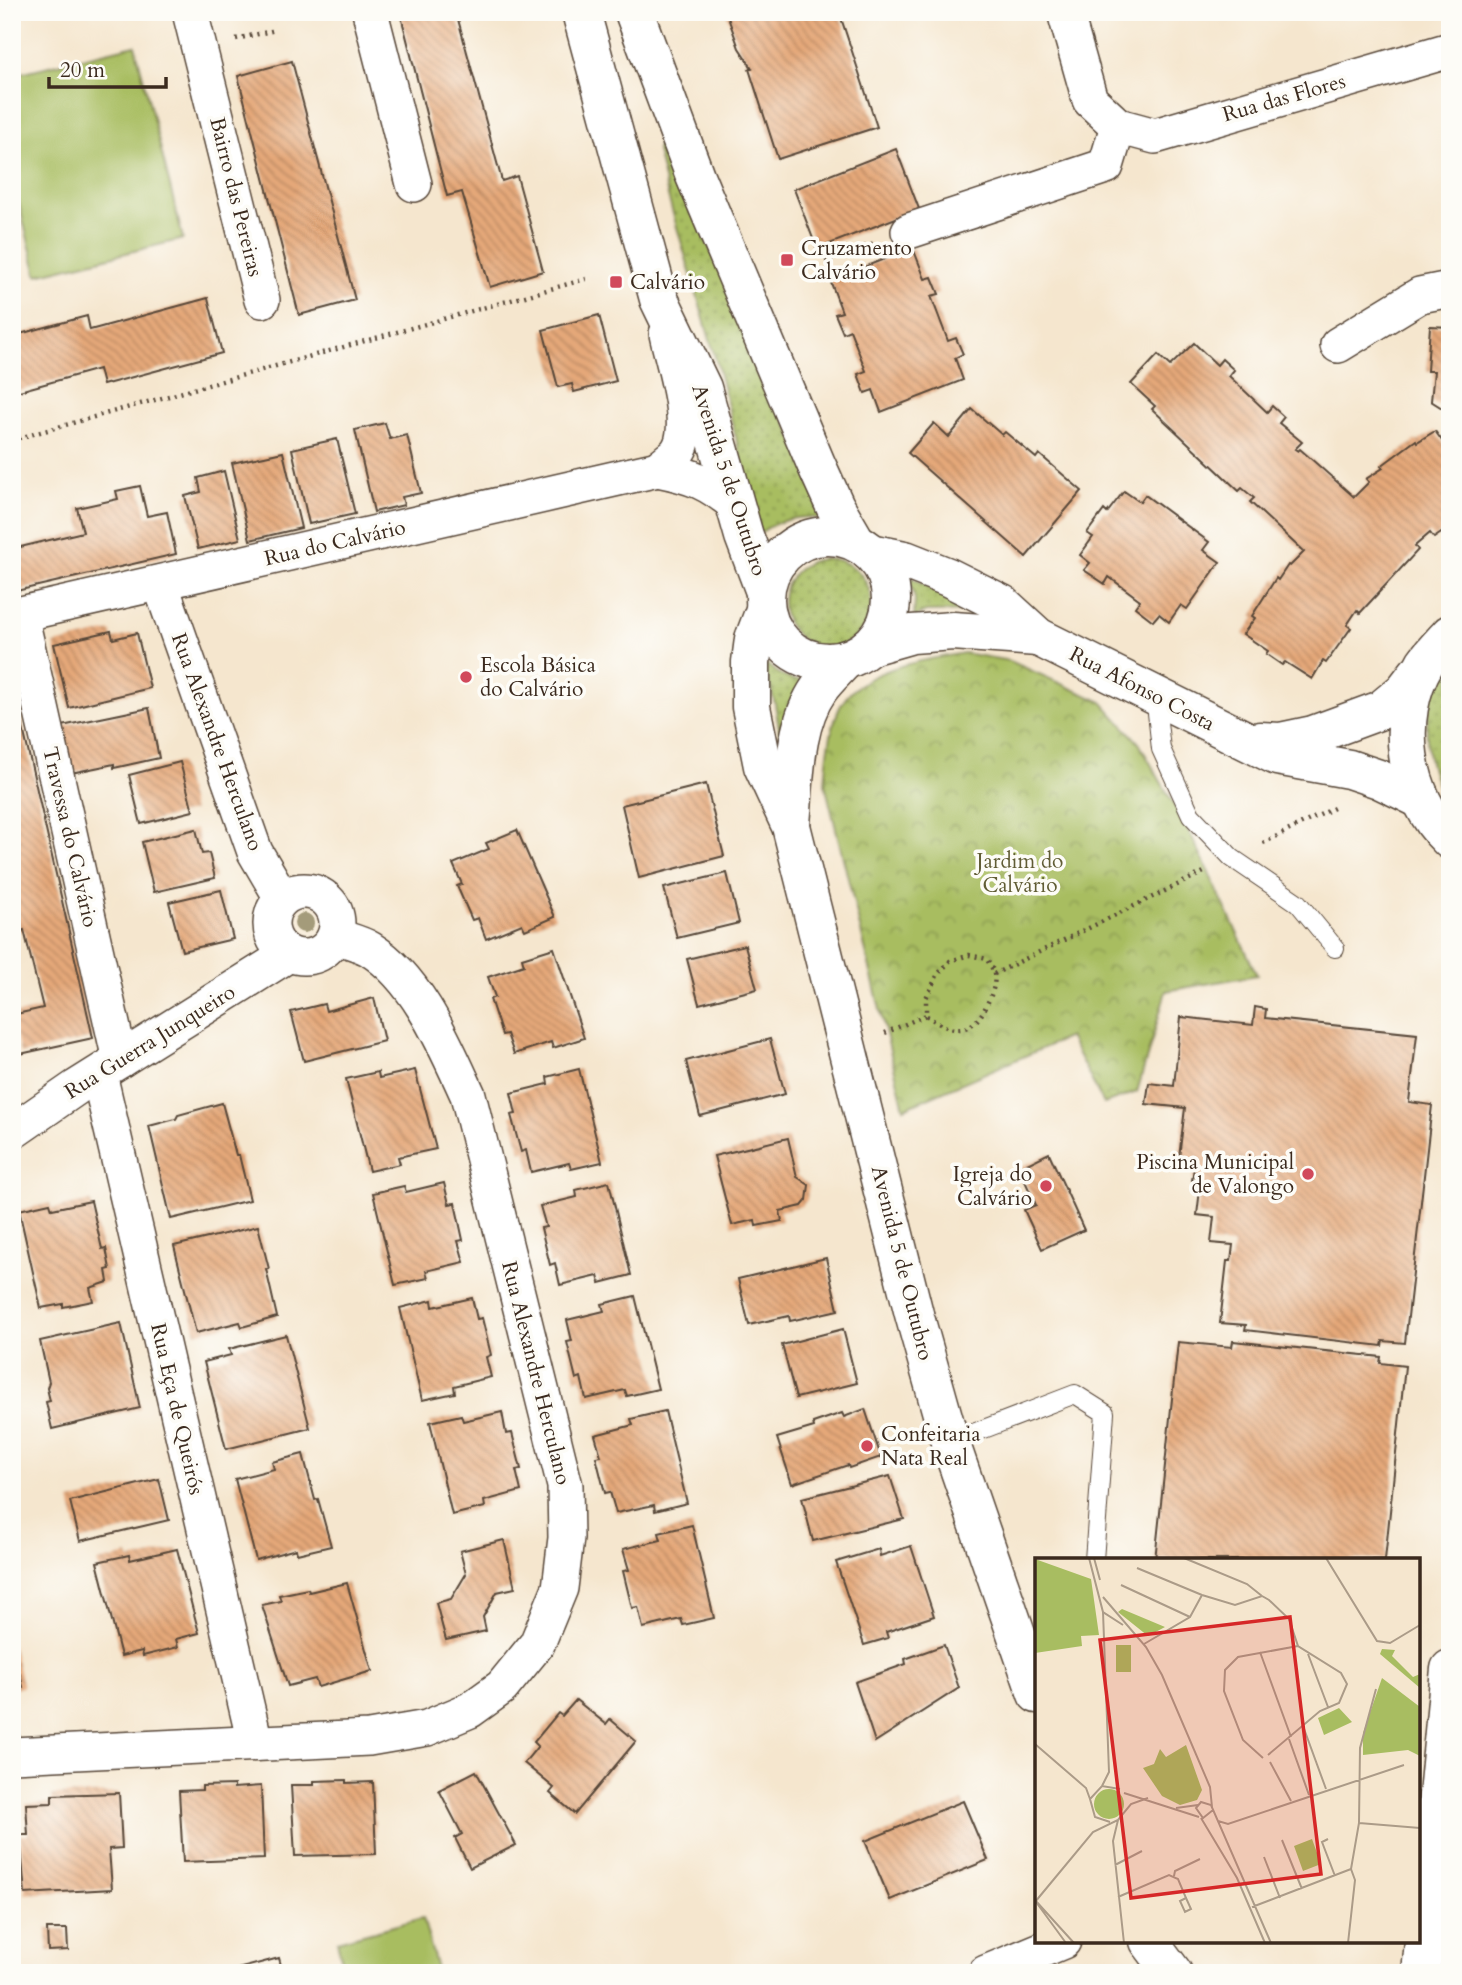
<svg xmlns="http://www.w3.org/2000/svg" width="1462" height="1985" font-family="Cardo,serif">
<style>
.grass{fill:url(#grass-dots);stroke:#727440;stroke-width:2}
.park{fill:url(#park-crowns);stroke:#727440;stroke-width:2}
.pitch{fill:#a8bd61;stroke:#727440;stroke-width:2}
.building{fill:url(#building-back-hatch)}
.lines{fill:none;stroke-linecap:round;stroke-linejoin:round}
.lane-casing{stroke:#574638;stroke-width:20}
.street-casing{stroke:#574638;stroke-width:38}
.secondary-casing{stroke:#574638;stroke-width:41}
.path{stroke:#574638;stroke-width:4.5;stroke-dasharray:2 5;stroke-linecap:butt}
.lane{stroke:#fff;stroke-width:18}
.street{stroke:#fff;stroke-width:35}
.secondary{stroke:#fff;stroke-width:38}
.tree{fill:#a49b7a}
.poi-dot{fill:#d1495b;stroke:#fdfcf7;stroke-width:2.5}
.labels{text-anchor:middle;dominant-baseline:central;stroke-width:7;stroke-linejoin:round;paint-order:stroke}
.street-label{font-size:21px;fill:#3b2a1e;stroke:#fdfcf7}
.poi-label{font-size:21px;fill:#3b2a1e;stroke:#fdfcf7;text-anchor:start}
.park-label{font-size:21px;fill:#615d35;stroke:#fdfcf7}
.inset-road{fill:none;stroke:#ab9b88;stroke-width:2}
.view{fill:#d62828;fill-opacity:0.15;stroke:#d62828;stroke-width:3.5}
.inset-edge{fill:none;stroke:#3b2a1e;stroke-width:3.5}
</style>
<defs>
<pattern id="grass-dots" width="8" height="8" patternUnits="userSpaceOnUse" patternTransform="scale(1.75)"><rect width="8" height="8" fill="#a8bd61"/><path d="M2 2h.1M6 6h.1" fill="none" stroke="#8a9a4f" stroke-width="1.8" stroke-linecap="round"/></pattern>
<pattern id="park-crowns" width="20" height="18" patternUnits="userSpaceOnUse" patternTransform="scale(1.75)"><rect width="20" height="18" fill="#a8bd61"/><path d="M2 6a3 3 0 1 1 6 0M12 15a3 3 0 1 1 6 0" fill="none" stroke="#8a9a4f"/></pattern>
<pattern id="building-back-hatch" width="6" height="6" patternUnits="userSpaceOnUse" patternTransform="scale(1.75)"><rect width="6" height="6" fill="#e5a879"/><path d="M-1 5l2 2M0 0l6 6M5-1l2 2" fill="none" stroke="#bb8963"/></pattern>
</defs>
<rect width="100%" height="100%" fill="#fdfcf7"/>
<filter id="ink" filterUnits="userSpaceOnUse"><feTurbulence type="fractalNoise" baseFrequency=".0143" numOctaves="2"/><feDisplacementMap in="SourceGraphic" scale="14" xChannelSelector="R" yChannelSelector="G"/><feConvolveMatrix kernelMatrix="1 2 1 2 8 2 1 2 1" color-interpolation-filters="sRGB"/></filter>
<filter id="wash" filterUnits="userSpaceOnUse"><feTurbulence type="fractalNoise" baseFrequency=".00686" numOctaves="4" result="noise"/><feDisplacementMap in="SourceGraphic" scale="28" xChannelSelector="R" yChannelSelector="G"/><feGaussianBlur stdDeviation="1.57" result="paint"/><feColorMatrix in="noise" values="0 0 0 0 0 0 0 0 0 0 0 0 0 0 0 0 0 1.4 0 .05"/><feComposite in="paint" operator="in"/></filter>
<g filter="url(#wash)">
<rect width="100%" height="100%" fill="#f5e6ce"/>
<g class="grass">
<path d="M664,144l165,376c-25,-6 -47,-3 -69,13l-42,-166 -49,-167 -12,-49 1,-5z"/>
<circle cx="827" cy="603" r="44"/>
<path d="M909,577l72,34 -55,1 -12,5 1,-18z"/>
<path d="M763,661c17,15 23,20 46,20l-27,65 -7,-42z"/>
<path d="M1450,661v145c-24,-32 -28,-73 -18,-111 3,-12 12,-24 18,-34z"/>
</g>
<path class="park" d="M964,653l46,8 92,41 37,41 52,92 66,140 -91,16 -29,101 -33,12 -35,-67 -165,71 -79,-324c2,-24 4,-52 14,-75 19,-41 85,-49 125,-56z"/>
<g class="pitch">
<path d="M135,45l48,194 -146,36 -25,-99v-101z"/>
<path d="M423,1918l15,55h-93l-8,-32z"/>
</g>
<g id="blocks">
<g class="building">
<path d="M400,12h56l46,169 15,-5 26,95 -53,16 -28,-95 -15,4z"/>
<path d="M726,12h113l38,115 -99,32 -29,-90 3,-1 -13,-20z"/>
<path d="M292,61l63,239 -56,15 -61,-239z"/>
<path d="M896,149l23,60 -102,40 -23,-60z"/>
<path d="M913,248l12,31 7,-2 7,17 -8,2 17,45 8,-3 7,16 -8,4 8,22 -82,32 -8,-22 -8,3 -7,-19 8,-3 -16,-41 -7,3 -8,-19 7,-2 -12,-32z"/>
<path d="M208,298l14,55 -119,32 -4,-16 -87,24v-57l75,-20 3,14z"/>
<path d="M599,315l17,66 -42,11 -2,-8 -14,3 -15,-57z"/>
<path d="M1430,326l20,1v86l-19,-12 3,-30h-7z"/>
<path d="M1194,343l23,22 5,-6 12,11 -5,6 38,36 5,-6 12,11 -5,6 23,19 -7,7 3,2 2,-2 54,48 15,-15 -3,-3 17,-11 -2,-2 35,-26 1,2 18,-11 15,21v75l-16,11 -4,-5 -15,13 3,4 -58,63 -3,-3 -10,15 4,3 -25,35 -3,-2 -11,18 -27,-17 -3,3 -16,-11 2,-3 -25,-17 12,-16 -3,-2 24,-38 2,2 10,-15 2,1 14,-14 -54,-50 4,-4 -12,-10 -3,3 -87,-82 3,-3 -24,-22 27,-29 12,11z"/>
<path d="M972,409l30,26 3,-3 31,26 3,-4 43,37 -56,66 -118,-104 26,-30 15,14z"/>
<path d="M385,423l5,16 17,-4 14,58 -19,4 2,8 -30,7 -19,-82z"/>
<path d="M337,439l18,75 -46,10 -17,-75z"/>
<path d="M283,452l18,76 -51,12 -18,-77z"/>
<path d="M224,471l16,68 -42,10 -13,-53 16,-4 -3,-14z"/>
<path d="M140,486l7,30 20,-4 9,42 -164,38v-43l71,-17 -6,-24 41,-9 -2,-8z"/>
<path d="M1124,491l16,11 5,-7 64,47 -6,8 17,12 -33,47 -6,-4 -12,17 -10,-8 -6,7 -18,-14 5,-7 -31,-23 -4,7 -21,-14 6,-7 -10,-8 13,-18 -6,-4 17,-23 3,3z"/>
<path d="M111,631l2,8 24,-6 13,55 -81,20 -15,-64z"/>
<path d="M13,684l80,354 -73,16 -8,-39 31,-7 -19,-78 -12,3v-42h3l-3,-12z"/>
<path d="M149,708l10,50 -45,10v-4l-43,9 -9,-47z"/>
<path d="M180,762l13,49 -52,13 -12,-49z"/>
<path d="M706,784l18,72 -85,22 -17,-73z"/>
<path d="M196,829l6,25 7,-1 6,25 -61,14 -12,-50z"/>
<path d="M517,830l38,87 -30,13 -3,-6 -36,15 -8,-21 -6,2 -15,-34 5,-2 -9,-20 36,-15 -3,-6z"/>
<path d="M727,873l12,50 -62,15 -13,-50z"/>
<path d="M221,890l12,49 -51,12 -13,-49z"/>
<path d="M745,945l12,44 -58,15 -12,-45z"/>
<path d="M554,948l30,90 -31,10 -2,-6 -37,12 -7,-20 -5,1 -12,-36 5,-2 -7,-20 36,-12 -2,-7z"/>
<path d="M374,998l10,43 -80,20 -13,-49 33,-8 2,7z"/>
<path d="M1255,1007l11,2 -1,9 152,16 -8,68 23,3 -27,238 -22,-2 -1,5 -137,-16 1,-5 -26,-2 7,-62h4l2,-16 -22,-2 3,-26 -17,-2 4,-34 -9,-1 2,-12 -16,-2 7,-58 -39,-4 3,-21 25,3 7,-69 72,8z"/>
<path d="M770,1039l15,55 -85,22 -14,-55z"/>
<path d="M579,1069l23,93 -31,7 -2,-6 -38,9 -5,-22 -5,2 -10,-37 5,-1 -5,-21 37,-9 -1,-7z"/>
<path d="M415,1070l21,79 -38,8 2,7 -31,7 -23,-92 32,-7 1,6z"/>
<path d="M222,1103l14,52h3l11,45 -79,19 -22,-93 27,-7 2,-4z"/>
<path d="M788,1138l9,39 12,8 -2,15 -5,6 -22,5 2,10 -26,5 -1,-6 -23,5 -18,-69z"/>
<path d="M1049,1153l35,77 -42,19 -18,-39 12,-5 -17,-37z"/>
<path d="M609,1182l22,93 -31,8 -2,-7 -38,9 -5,-22 -5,2 -9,-37 5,-1 -6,-21 37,-9 -1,-7z"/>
<path d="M444,1183l5,21 6,-1 8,37 -5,1 6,21 -38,9 2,7 -33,7 -22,-92 31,-7 2,6z"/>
<path d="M91,1201l11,48 4,-1 4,21 -4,1 2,12 -18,6 3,13 -30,6v-3l-22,4 -22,-98 31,-7 2,6z"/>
<path d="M258,1226l11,43h-3l11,48 -35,10 -2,-5 -44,11 -22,-87z"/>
<path d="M826,1258l12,52 -48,11 -1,-5 -40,9 -11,-46z"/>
<path d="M635,1296l23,93 -31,7 -2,-6 -39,9 -5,-22 -5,2 -9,-37 5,-1 -5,-21 37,-9 -2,-7z"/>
<path d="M472,1298l5,21 5,-1 9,37 -5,2 5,20 -37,9 1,7 -33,7 -22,-92 32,-8 1,7z"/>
<path d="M121,1323l19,85 -88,21 -6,-27 4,-1 -3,-13 2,-6 -9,-41z"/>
<path d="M843,1329l14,54 -61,15 -14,-53z"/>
<path d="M286,1335l24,93 -84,21 -22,-87 27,-7 -2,-6z"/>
<path d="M1233,1341l148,16 -1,6 25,3 -20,194h-230l23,-218 54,5z"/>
<path d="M865,1409l16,48 -32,11 -1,-3 -56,19 -15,-46 37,-11 -1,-4 29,-10 2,4z"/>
<path d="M665,1411l22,92 -32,8 -1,-6 -38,8 -6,-21 -5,1 -9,-36 5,-1 -6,-21 38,-10 -2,-6z"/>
<path d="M502,1412l4,22 6,-1 9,36 -5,1 5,21 -37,10 1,6 -33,8 -22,-93 31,-7 2,6z"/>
<path d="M303,1454l12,46 3,-1 13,47 -34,8 -1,-5 -40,11 -21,-81 39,-10 -2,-7z"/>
<path d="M890,1476l14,43 -91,22 -11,-43z"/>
<path d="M159,1479l10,41 -89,21 -10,-40z"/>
<path d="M692,1525l22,93 -31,7 -2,-6 -38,9 -5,-21 -6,1 -9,-37 6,-1 -6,-21 38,-9 -2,-7z"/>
<path d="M504,1540l11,48 -18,4 -14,25 3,14 -40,9 -10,-37 15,-4 15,-25 -6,-23z"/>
<path d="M911,1546l23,70 -48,16 2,6 -24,7 -28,-83 43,-13 1,7z"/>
<path d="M177,1549l22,84 -23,6 2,8 -35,9 -1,-5 -21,5 -24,-94 32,-7 1,5z"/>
<path d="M347,1583l25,88 -54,16 -3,-8 -27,7 -26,-81 19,-4 -2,-6 29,-6 1,3z"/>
<path d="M12,1644l11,43 -11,2z"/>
<path d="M944,1645l15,43 -84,54 -20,-60 51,-18 -1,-5z"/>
<path d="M576,1700l30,24 4,-5 26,22 -61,73 -25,-21 4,-5 -30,-25 14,-17 -4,-4 24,-29 4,3z"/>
<path d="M476,1771l40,74 -46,23 -15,-30 7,-4 -23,-44z"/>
<path d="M346,1780v3l27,-1 3,72 -81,2 -4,-71h23v-4z"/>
<path d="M234,1785v3l27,-2 3,73 -81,3 -4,-71 23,-1v-4z"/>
<path d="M119,1793l3,55 -13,1 3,40 -87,5 -5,-59h8l-2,-31 26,-1v-8z"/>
<path d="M963,1801l25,59 -98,40 -25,-59z"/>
<path d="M47,1929h20l1,21 -20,1z"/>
<path d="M279,1958l4,15h-57v-1z"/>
</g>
</g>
</g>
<g filter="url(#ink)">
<use href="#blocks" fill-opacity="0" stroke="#574638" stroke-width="2"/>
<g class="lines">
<g class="lane-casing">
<g id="lane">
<path d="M1155,695l6,54 30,66 41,43 66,45 37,45"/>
<path d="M950,1442l125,-48 30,19 -11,147"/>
</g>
</g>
<g class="street-casing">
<g id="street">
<path d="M190,12l72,288"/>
<path d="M370,12l44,172"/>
<path d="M1065,12l25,88 28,26 37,10 295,-86"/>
<path d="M909,231l197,-65 12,-40"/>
<path d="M1338,345l82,-50 30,-6"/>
<path d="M658,469c6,-6 16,-12 20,-18 17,-26 -5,-88 -11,-117"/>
<path d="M160,583l95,269 27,46"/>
<path d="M20,614l100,446"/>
<path d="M12,616l646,-147c35,7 50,13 78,36"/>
<circle cx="304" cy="924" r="33"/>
<path d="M99,1074l156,669"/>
<path d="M12,1132l65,-45 212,-133"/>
<path d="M12,1755l357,-17 58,-10 43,-18 32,-23 35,-43 23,-56 6,-50 -1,-52 -97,-391c-23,-50 -50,-116 -98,-146 -10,-6 -24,-9 -35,-13"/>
<path d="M986,1973l77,-32"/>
</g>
</g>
<g class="secondary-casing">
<g id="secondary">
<path d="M581,12l78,287 43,89 42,148 20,53"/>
<path d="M634,12l61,164 121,288 19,42 21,36"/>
<circle cx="828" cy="599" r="63"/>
<path d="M871,553l34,7 43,17 54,27 36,33 239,119 72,13 30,10 41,20"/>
<path d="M765,610l-11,29 -3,23v45l12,59 28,60 123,488 36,128 87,252"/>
<path d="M1450,634c-8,9 -18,19 -25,29 -32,54 -21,134 25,177"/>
<path d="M870,646l42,-12 41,-3 85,6"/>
<path d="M1260,741l20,1 33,-7 68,-25 23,-19 13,-17"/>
<path d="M791,824c4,-43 2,-98 28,-135 7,-10 17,-19 26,-29"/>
<path d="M1149,1941l24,32"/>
<path d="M1421,1973l29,-304"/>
</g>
</g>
<g class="path">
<path d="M236,39l40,-9"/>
<path d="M825,261l49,-18"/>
<path d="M12,440l574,-161"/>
<path d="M1263,843l73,-36"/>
<path d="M994,974l210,-102"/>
<path d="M885,1033l41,-18v-17l12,-24 12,-13 19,-6 18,4c2,5 7,11 7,15 2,9 -2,20 -6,28 -14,33 -35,34 -62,13"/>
</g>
<use href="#lane" class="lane"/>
<use href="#street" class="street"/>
<use href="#secondary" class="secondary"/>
</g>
<circle class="tree" cx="304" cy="923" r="10"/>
</g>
<g class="poi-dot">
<rect x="780" y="253" width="14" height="14" rx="3.5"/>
<rect x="609" y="275" width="14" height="14" rx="3.5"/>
<circle cx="466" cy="677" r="7"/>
<circle cx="1308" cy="1174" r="7"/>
<circle cx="1046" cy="1186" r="7"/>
<circle cx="867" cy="1446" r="7"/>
</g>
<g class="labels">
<g class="street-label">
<text transform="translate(1284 98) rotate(-16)">Rua das Flores</text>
<text transform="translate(236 197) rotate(76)">Bairro das Pereiras</text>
<text transform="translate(729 480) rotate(72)">Avenida 5 de Outubro</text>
<text transform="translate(335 543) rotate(-13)">Rua do Calvário</text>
<text transform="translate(1142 689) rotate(27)">Rua Afonso Costa</text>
<text transform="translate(217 742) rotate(70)">Rua Alexandre Herculano</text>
<text transform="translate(70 837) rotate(77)">Travessa do Calvário</text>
<text transform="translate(150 1042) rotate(-32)">Rua Guerra Junqueiro</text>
<text transform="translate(902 1263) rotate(76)">Avenida 5 de Outubro</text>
<text transform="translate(536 1373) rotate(76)">Rua Alexandre Herculano</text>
<text transform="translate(177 1409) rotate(77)">Rua Eça de Queirós</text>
</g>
<g class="poi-label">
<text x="801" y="248">Cruzamento<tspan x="801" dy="24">Calvário</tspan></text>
<text x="630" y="282">Calvário</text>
<text x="480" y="665">Escola Básica<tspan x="480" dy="24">do Calvário</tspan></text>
<text x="1294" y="1162" text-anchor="end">Piscina Municipal<tspan x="1294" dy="24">de Valongo</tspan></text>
<text x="1032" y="1174" text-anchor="end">Igreja do<tspan x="1032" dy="24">Calvário</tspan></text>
<text x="881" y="1434">Confeitaria<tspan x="881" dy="24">Nata Real</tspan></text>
</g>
<g class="park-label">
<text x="1020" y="861">Jardim do<tspan x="1020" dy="24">Calvário</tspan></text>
</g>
</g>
<g transform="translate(1035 1558)">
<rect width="385" height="385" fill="#f5e6ce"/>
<path d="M87,51l43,18 -17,9 -30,-24zM347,91l13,1 -3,6 21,21 7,-3v14l-40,-34zM347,120l38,29v49l-12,-6 -45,5v-22zM304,150l13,14 -28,13 -6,-17zM59 246a15 15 0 1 1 30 0a15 15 0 1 1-30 0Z" fill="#a8bd61"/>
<path d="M151,187l16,45 -5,10 -17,5 -18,-9 -19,-28 11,-4 6,-15 6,8z" fill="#a8bd61"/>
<path d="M0,1l56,20 8,56 -18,1 1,10 -47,7zM81,87h15v27h-15zM277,281l9,25 -18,7 -9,-25z" fill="#a8bd61"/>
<path class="inset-road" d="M54,0l14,54 20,13M59,0l6,22M149,0l63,26 15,12M291,0l51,83 13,2 30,-18M102,10l65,27M86,27l69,32M68,39l43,50 16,28 48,112 2,20M109,86l46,-27 12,-22 33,10 27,-9 7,4 20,19 9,27 43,27 6,11 -8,19 -19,8 -52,44M225,94l31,85M273,96l20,53M268,168l23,63M254,181l20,56M0,186l51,44 4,11M228,200l-20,-18 -19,-49 1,-21 13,-13 60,-11M235,204l21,39M67,228l7,-14 -6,-160M89,235l75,24M141,250l22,-3M178,252l-10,8 -7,-10 5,-6 10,3 60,138M166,260l36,60 28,65M83,262l-5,21 11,102M183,263l10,3 176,-59M75,264l-15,-5 -5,-18 12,-13 18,3M324,265l61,5M293,281l-6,3 13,34M247,282l20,49M229,299l16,41M80,307l27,-14M139,318l1,-5 25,-12M83,339l51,-22 9,4 8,19 -6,3 5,11 6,-3 -5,-11M0,342l39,43M0,344l58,-70 25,-12 13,-16 17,-6M1,344l30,41M217,349l99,-38M313,385l7,-63 -4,-11 8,-46 1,-75 16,-59"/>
<path class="view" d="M255,59l31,257 -190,24 -31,-258z"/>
<rect width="385" height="385" class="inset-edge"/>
</g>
<rect width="1462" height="1985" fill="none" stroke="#fdfcf7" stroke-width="42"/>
<path d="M49 77v10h117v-10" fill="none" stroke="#3b2a1e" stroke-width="3.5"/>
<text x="60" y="77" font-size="21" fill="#3b2a1e" stroke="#fdfcf7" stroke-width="5" paint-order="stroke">20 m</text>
</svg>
